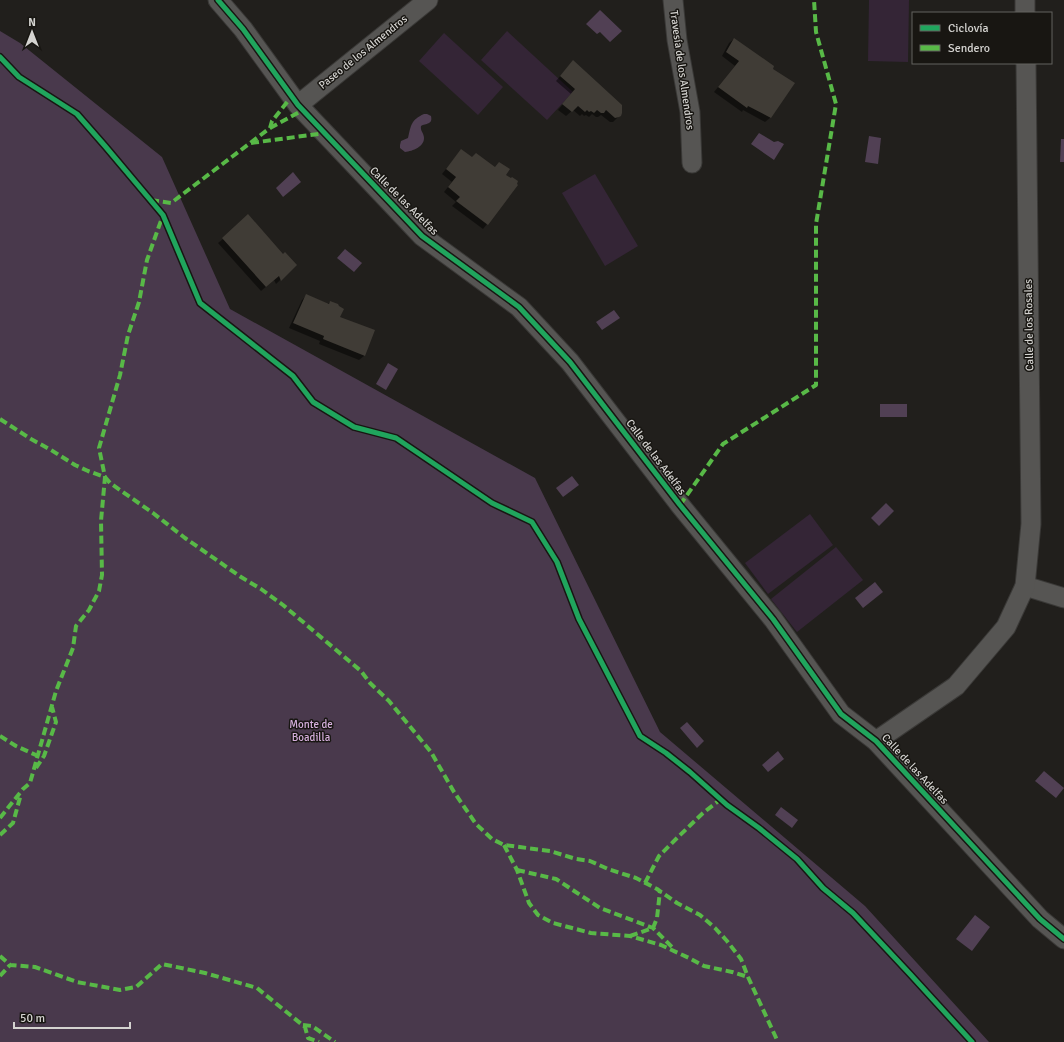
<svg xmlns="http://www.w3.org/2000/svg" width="1064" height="1042" font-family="Signika,sans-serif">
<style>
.green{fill:#342536}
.forest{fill:#49394c}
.water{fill:#514054}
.shadow{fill:#0007}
.building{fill:#403c36}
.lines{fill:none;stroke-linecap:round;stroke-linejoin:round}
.minor-casing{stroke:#3a3937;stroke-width:21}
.minor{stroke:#565553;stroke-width:19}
.quiet{stroke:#58b947;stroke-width:4;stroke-dasharray:8 4;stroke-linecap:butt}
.cycleway-casing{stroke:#181612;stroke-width:8}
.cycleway{stroke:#20a55d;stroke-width:5}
.labels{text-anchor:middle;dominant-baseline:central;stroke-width:3;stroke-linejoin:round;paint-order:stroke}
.street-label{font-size:11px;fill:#d4d3d0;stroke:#181612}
.park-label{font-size:11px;fill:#d5afdc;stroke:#181612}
</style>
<rect width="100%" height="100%" fill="#211f1c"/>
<g class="green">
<path d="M869,0h40l-1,62 -40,-1z"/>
<path d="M507,31l66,61 -26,28 -66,-60z"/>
<path d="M444,33l59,54 -25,28 -59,-54z"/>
<path d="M595,174l43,72 -33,20 -43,-73z"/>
<path d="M810,514l23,31 -65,49 -23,-31z"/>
<path d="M836,547l27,33 -66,52 -26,-33z"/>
</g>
<path class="forest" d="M0,31l20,12 142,114 68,152 305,169 125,254 205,174 124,136h-989z"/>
<g class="water">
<path d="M600,10l22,21 -12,11 -10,-10 -3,2 -11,-10z"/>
<path d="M424,114h3l4,2c2,9 -5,7 -10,10 -1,5 3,7 3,12 0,9 -11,13 -19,14l-5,-4v-3l1,-4 7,-3c3,-13 3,-18 16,-24z"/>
<path d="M759,133l15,9 4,-1 6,3 -10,16 -23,-16z"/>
<path d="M869,136l12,2 -3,26 -13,-2z"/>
<path d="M1061,139h3v23h-4z"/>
<path d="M293,172l8,10 -18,15 -7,-9z"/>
<path d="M345,249l17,14 -8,9 -17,-14z"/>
<path d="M614,310l6,8 -18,12 -6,-8z"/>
<path d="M388,363l10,6 -12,21 -10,-6z"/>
<rect x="880" y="404" width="27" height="13"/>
<path d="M572,476l7,9 -16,12 -7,-9z"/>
<path d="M886,503l8,8 -15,15 -8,-8z"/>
<path d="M875,582l8,10 -20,16 -8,-10z"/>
<path d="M687,722l17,19 -7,7 -17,-20z"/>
<path d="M778,751l6,8 -16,13 -6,-7z"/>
<path d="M1044,771l20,17 -8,10 -21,-17z"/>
<path d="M781,807l17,13 -6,8 -17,-13z"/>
<path d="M975,915l15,12 -18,24 -16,-12z"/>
</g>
<g class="shadow">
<path d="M734,39l38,31 22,14 -24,34 -5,4 -22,-12 -1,2 -28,-20 21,-26 -13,-10 7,-13z"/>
<path d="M569,66l49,51 -5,5h-3l-9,-7 -3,2h-2l-4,-3 -3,3 -3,-2 -2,1 -2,-2 -2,2 -7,-6 -7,6 -8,-6 13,-16 -15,-13z"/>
<path d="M461,150l11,8 33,17 -18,49 -4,5 -31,-23 4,-4 -12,-10 8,-10 -10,-8z"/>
<path d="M223,239l73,26 -20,19 -2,-4 -13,11 -43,-48z"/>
<path d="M307,295l21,9 2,-2 9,16 35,13 -10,25 -5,4 -40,-16 1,-3 -31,-13 13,-28z"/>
</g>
<g class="building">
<path d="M734,38l40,28 -1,3 22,14 -24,35 -23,-12 -1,2 -29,-21 21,-26 -13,-9z"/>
<path d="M573,60l49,45v8l-1,3 -2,1 -4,1 -9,-8 -2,3h-3l-4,-3 -3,3 -3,-2 -2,1 -2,-2 -2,2 -7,-6 -6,6 -10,-8 13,-15 -15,-13z"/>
<path d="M461,149l11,8 4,-4 19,14 4,-5 11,7 -4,6 5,3 1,-1 6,4 -1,3 1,1 -30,40 -32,-24 4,-4 -12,-10 8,-10 -10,-8z"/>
<path d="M248,214l35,40 2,-2 12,13 -16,16 -2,-5 -13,11 -44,-49z"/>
<path d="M306,294l23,10 1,-3 8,3 1,2 5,3 -4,8 35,13 -10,26 -42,-17 1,-3 -31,-13z"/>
</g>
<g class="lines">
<g class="minor-casing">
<g id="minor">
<path d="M218,0l25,29 55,76 124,131 97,71 51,55 110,143 93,114 68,95 35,27 164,178 24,20"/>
<path d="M673,0l4,40 13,72 2,51"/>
<path d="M1025,0v13"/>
<path d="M298,105l130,-105"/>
<path d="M1025,586l39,12"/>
<path d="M876,741l80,-55 50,-59 19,-41 6,-62 -5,-461"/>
</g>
</g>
<use href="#minor" class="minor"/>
<g class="quiet">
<path d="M270,128l33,-18"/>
<path d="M251,143l74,-10"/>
<path d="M151,200l20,3 99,-75 2,-7 20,-25"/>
<path d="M0,419l31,20 20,11 24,15 13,6 17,6 5,6 43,30 32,25 56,39 20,12 22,16 78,66 9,12 19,18 42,51 23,40 22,32 16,15 12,6 46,6 26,8 14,2 18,8 28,9 21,11 20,14 23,12 15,13 12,13 14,18 7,18 30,65"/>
<path d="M680,505l43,-61 93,-59v-161l20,-120 -20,-72 -2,-32"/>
<path d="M0,736l16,10 22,10h3"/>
<path d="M36,768l8,-12 12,-34 -4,-15"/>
<path d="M0,818l23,-29 7,-6 26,-92 17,-43 3,-22 13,-16 10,-19 3,-16 -1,-54 4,-44 -6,-29 21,-73 8,-40 11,-33 8,-42 16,-45"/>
<path d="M0,835l13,-12 8,-29"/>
<path d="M504,845l13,25 12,33 9,12 15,8 38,10 39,3 31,9 28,13 15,8 28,6 16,5"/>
<path d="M517,870l39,9 44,29 53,20 20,20"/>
<path d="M645,883l14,-27 18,-18 26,-25 18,-14"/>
<path d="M630,936l23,-8 4,-10 3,-27"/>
<path d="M0,956l10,9 25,2 42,15 43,8 16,-3 26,-23 43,9 52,15 48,39 3,11 11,4"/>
<path d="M0,976l10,-11"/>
<path d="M303,1025l9,1 23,16"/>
</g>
<g class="cycleway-casing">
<g id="cycleway">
<path d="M218,0l25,29 55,76 124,131 97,71 51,55 110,143 93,114 68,95 35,27 164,178 24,20"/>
<path d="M0,57l19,20 58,37 28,32 58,69 37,88 93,73 20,26 41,25 42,11 96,65 40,19 25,40 22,57 61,117 26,17 24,19 37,33 32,23 38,31 26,29 30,25 57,61 62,68"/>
</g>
</g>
<use href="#cycleway" class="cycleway"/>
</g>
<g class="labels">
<g class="street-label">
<text transform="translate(363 52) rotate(-39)">Paseo de los Almendros</text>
<text transform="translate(682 70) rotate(82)">Travesía de los Almendros</text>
<text transform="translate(404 201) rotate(45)">Calle de las Adelfas</text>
<text transform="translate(1029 325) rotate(-91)">Calle de los Rosales</text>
<text transform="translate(656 457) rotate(53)">Calle de las Adelfas</text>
<text transform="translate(915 769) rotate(47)">Calle de las Adelfas</text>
</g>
<g class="park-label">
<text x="311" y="724">Monte de<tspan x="311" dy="13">Boadilla</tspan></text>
</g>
</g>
<rect x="912" y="12" width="140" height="52" fill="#181612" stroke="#63625e"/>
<rect x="920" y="25" width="20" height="6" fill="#20a55d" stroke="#63625e"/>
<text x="948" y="32" font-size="12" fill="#d4d3d0">Ciclovía</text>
<rect x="920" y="45" width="20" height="6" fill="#58b947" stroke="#63625e"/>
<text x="948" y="52" font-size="12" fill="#d4d3d0">Sendero</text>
<g transform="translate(32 32)" stroke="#181612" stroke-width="3" paint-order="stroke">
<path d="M0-3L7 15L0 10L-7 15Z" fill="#d4d3d0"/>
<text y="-6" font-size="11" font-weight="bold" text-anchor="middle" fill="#d4d3d0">N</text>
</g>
<path d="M14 1022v6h116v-6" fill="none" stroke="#d4d3d0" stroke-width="2"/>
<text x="20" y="1022" font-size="12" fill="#d4d3d0" stroke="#181612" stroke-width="3" paint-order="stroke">50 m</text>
</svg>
